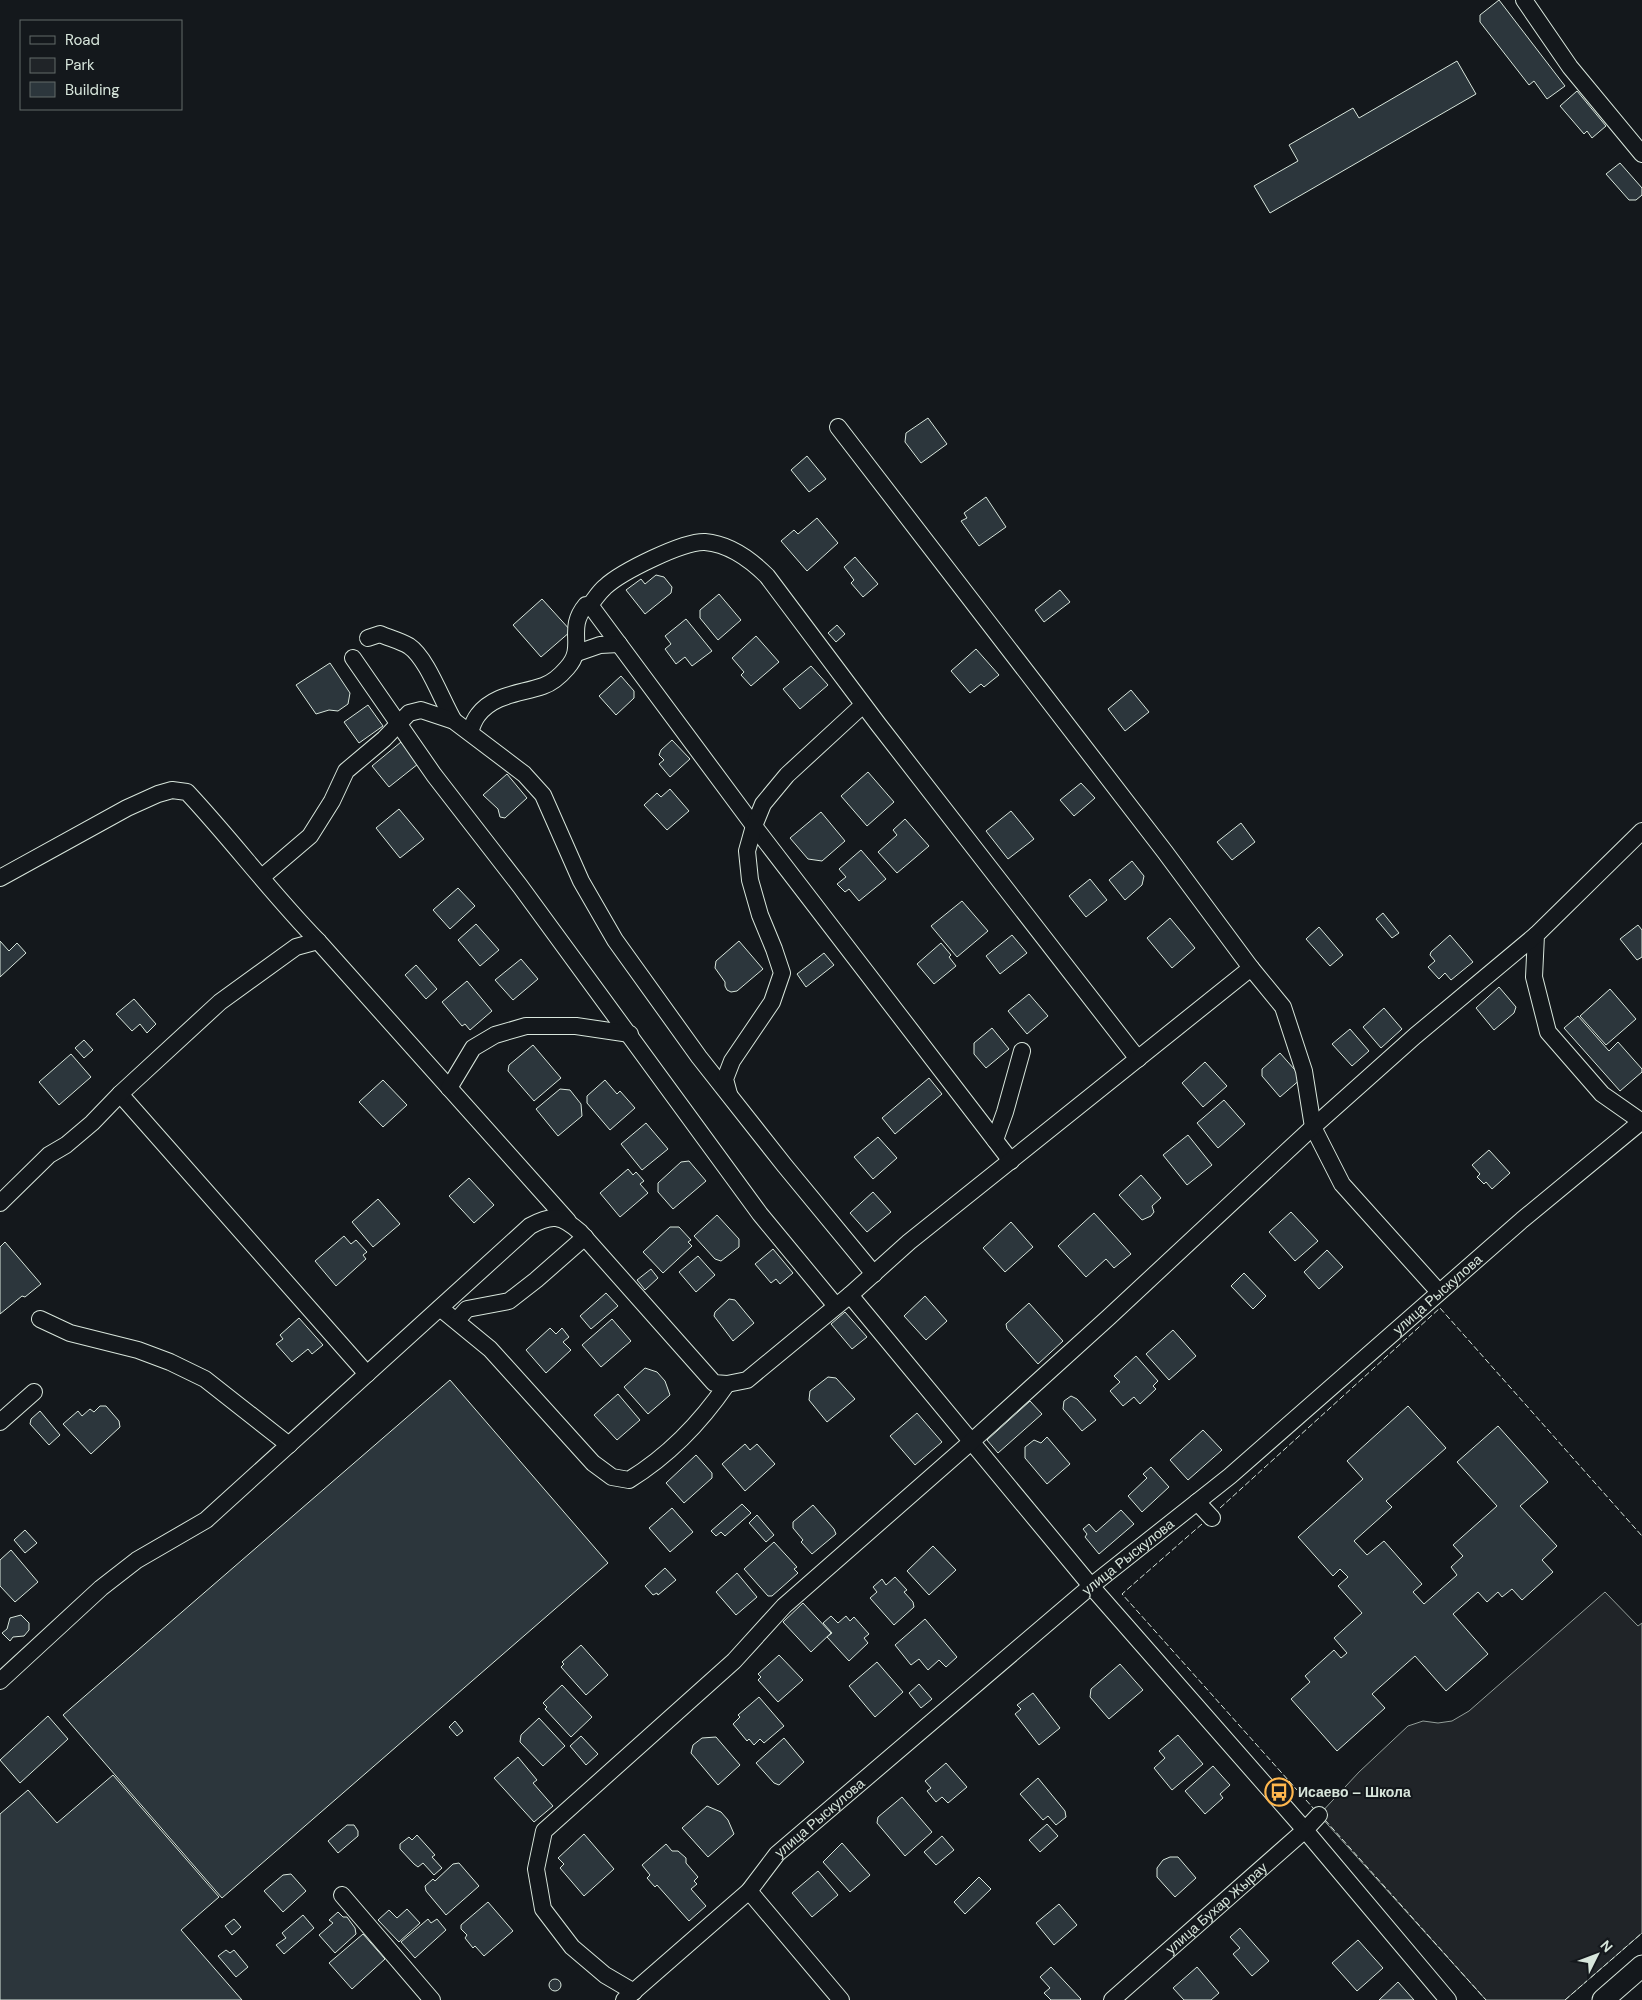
<svg xmlns="http://www.w3.org/2000/svg" width="1642" height="2000" font-family="'DM Sans',sans-serif">
<style>
.green{fill:#202428;stroke:#939e99}
.building{fill:#2c363c;stroke:#d8e6dc}
.lines{fill:none;stroke-linecap:round;stroke-linejoin:round}
.minor-casing{stroke:#d8e6dc;stroke-width:18}
.tertiary-casing{stroke:#d8e6dc;stroke-width:23}
.minor{stroke:#14181c;stroke-width:16}
.tertiary{stroke:#14181c;stroke-width:21}
.fence{stroke:#d8e6dc;stroke-width:1;stroke-dasharray:6 2.5;stroke-linecap:butt}
.labels{text-anchor:middle;dominant-baseline:central;stroke-width:4;stroke-linejoin:round;paint-order:stroke}
.street-label{font-size:14px;fill:#d8e6dc;stroke:#14181c}
.poi-label{font-size:14px;font-weight:bold;fill:#d8e6dc;stroke:#14181c;text-anchor:start}
</style>
<rect width="100%" height="100%" fill="#14181c"/>
<path class="green" d="M1605,1592l33,34 4,-3v310l-77,67h-79l-167,-185 40,-43 49,-46 15,-5 15,2 14,-2 17,-10z"/>
<g class="building">
<path d="M1499,0l66,86 -18,13 -13,-18 -5,4 -49,-63v-7z"/>
<path d="M1457,61l19,33 -206,119 -16,-27 44,-25 -9,-16 64,-37 6,10z"/>
<path d="M1577,91l29,35 -14,12 -5,-7 -3,3 -24,-28z"/>
<path d="M1620,163l22,25v7l-6,5h-7l-23,-26z"/>
<path d="M928,418l19,26 -26,19 -16,-21 1,-9z"/>
<path d="M807,456l19,23 -17,13 -18,-22z"/>
<path d="M986,497l20,30 -27,19 -18,-25 6,-3 -3,-5z"/>
<path d="M817,518l21,25 -31,28 -26,-30 13,-11 4,4z"/>
<path d="M855,557l23,27 -15,13 -12,-14 3,-3 -10,-13z"/>
<path d="M656,575l8,2 8,10 -1,6 -26,21 -19,-24 15,-11 4,5z"/>
<path d="M1060,590l10,12 -26,20 -9,-12z"/>
<path d="M719,594l22,26 -23,20 -18,-22v-8z"/>
<path d="M542,599l29,32 -30,26 -28,-32z"/>
<path d="M686,619l26,32 -20,15 -7,-9 -9,7 -11,-15 6,-5 -6,-8z"/>
<path d="M837,625l8,9 -9,8 -8,-9z"/>
<path d="M756,636l23,26 -28,24 -10,-11 3,-3 -12,-14z"/>
<path d="M976,649l23,26 -15,12 -3,-3 -11,9 -19,-22z"/>
<path d="M330,663l20,30 -2,11 -10,7 -9,-1 -13,4 -20,-29z"/>
<path d="M811,666l17,19 -28,24 -17,-20z"/>
<path d="M621,676l13,15v7l-18,17 -17,-19z"/>
<path d="M1131,690l18,22 -24,19 -17,-22z"/>
<path d="M368,705l15,21 -24,17 -15,-21z"/>
<path d="M672,740l18,19 -20,18 -11,-13 5,-4 -5,-5 2,-5z"/>
<path d="M401,742l17,22 -29,23 -17,-21z"/>
<path d="M868,772l26,30 -27,24 -26,-30z"/>
<path d="M507,774l20,24 -22,20 -5,-1 -2,-8 -15,-14z"/>
<path d="M1081,783l14,15 -21,18 -14,-16z"/>
<path d="M670,789l19,22 -22,19 -23,-25 13,-12 4,4z"/>
<path d="M399,809l25,30 -24,19 -24,-30z"/>
<path d="M1011,811l23,28 -26,20 -22,-28z"/>
<path d="M821,812l24,29 -23,20 -14,-2 -18,-21z"/>
<path d="M905,819l24,27 -32,27 -19,-21 19,-17 -4,-5z"/>
<path d="M1241,823l14,19 -23,18 -15,-18z"/>
<path d="M861,850l25,29 -27,22 -10,-12 -4,3 -8,-8 9,-7 -7,-8z"/>
<path d="M1132,861l12,15 -2,9 -17,15 -16,-20z"/>
<path d="M1090,879l17,21 -21,17 -17,-21z"/>
<path d="M458,888l17,18 -25,23 -17,-19z"/>
<path d="M962,901l26,30 -31,26 -26,-31z"/>
<path d="M1383,913l16,20 -7,5 -16,-19z"/>
<path d="M1170,918l25,30 -23,20 -25,-30z"/>
<path d="M476,924l23,26 -19,16 -22,-26z"/>
<path d="M1638,925l4,5v27l-5,3 -17,-21z"/>
<path d="M1319,927l24,28 -13,11 -24,-27z"/>
<path d="M1012,935l15,18 -27,21 -14,-18z"/>
<path d="M1450,935l23,27 -22,18 -6,-7 -6,6 -11,-12 7,-6 -5,-6 1,-3z"/>
<path d="M0,941l9,10 8,-8 9,10 -26,24z"/>
<path d="M739,941l24,28 -26,22 -6,1 -4,-2 -2,-4v-4l-10,-14 1,-7z"/>
<path d="M941,943l10,12 -2,2 7,9 -22,18 -17,-20z"/>
<path d="M824,953l10,12 -28,22 -9,-13z"/>
<path d="M521,959l17,20 -25,21 -18,-20z"/>
<path d="M416,965l21,24 -11,10 -21,-24z"/>
<path d="M467,981l25,30 -22,19 -5,-6 -3,2 -20,-24z"/>
<path d="M1499,987l17,20 -2,6 -20,17 -18,-22z"/>
<path d="M1610,989l26,30 -30,26 -26,-29z"/>
<path d="M1029,994l19,22 -21,18 -19,-23z"/>
<path d="M134,999l22,25 -9,9 -7,-9 -8,7 -16,-17z"/>
<path d="M1384,1008l18,21 -21,19 -18,-21z"/>
<path d="M1578,1016l31,35 9,-9 24,27v3l-22,19 -56,-63z"/>
<path d="M992,1028l17,21 -23,19 -12,-14v-11z"/>
<path d="M1350,1029l19,22 -17,15 -20,-22z"/>
<path d="M84,1040l9,10 -9,8 -9,-10z"/>
<path d="M533,1045l28,33 -27,23 -26,-30 1,-6z"/>
<path d="M1280,1053l22,25 -22,19 -18,-21v-7z"/>
<path d="M71,1054l20,23 -32,28 -20,-23z"/>
<path d="M1205,1062l22,24 -24,21 -21,-24z"/>
<path d="M929,1078l13,16 -47,40 -13,-16z"/>
<path d="M383,1080l24,25 -24,22 -24,-25z"/>
<path d="M605,1080l12,14 3,-3 15,17 -25,22 -23,-27v-7z"/>
<path d="M560,1089l10,1 11,14 1,12 -24,20 -22,-27z"/>
<path d="M1224,1100l21,24 -27,24 -21,-25z"/>
<path d="M646,1123l22,26 -26,21 -21,-26z"/>
<path d="M1188,1135l24,30 -25,20 -24,-30z"/>
<path d="M878,1137l19,21 -24,21 -19,-22z"/>
<path d="M1489,1150l21,23 -18,16 -6,-7 -2,2 -7,-7 3,-3 -8,-9z"/>
<path d="M689,1161l17,20 -33,28 -15,-17v-9l23,-21z"/>
<path d="M628,1169l5,6 3,-3 8,9 -4,3 8,9 -28,24 -20,-24z"/>
<path d="M1141,1175l20,23 -9,8 2,6 -3,4 -9,4 -23,-25z"/>
<path d="M469,1178l25,27 -20,18 -25,-27z"/>
<path d="M873,1192l18,20 -24,20 -17,-19z"/>
<path d="M378,1199l22,25 -27,23 -21,-25z"/>
<path d="M1291,1212l27,29 -23,20 -26,-29z"/>
<path d="M1094,1213l37,41 -17,14 -8,-9 -20,18 -28,-31z"/>
<path d="M717,1215l22,24v8l-18,14 -6,-2 -21,-23z"/>
<path d="M1011,1222l22,25 -28,25 -22,-24z"/>
<path d="M670,1227h9l12,13 -3,2 4,4 -29,27 -20,-21z"/>
<path d="M344,1236l7,8 5,-4 11,12 -4,3 3,4 -30,27 -21,-25z"/>
<path d="M5,1242l36,42 -16,13 -3,-1 -22,18v-67z"/>
<path d="M773,1249l20,24 -13,11 -4,-5 -5,4 -16,-19z"/>
<path d="M1327,1250l16,17 -24,22 -15,-17z"/>
<path d="M698,1256l17,19 -19,17 -17,-20z"/>
<path d="M651,1269l7,9 -13,12 -8,-10z"/>
<path d="M1244,1273l22,23 -13,13 -22,-23z"/>
<path d="M606,1293l12,13 -27,23 -11,-13z"/>
<path d="M925,1296l22,25 -21,19 -22,-24z"/>
<path d="M729,1299l6,1 19,23 -21,18 -19,-25 1,-4z"/>
<path d="M1029,1303l34,38 -25,23 -31,-35 -1,-5z"/>
<path d="M845,1312l22,25 -15,12 -21,-25z"/>
<path d="M299,1318l24,27 -11,9 -4,-5 -16,13 -16,-18 7,-5 -3,-4z"/>
<path d="M612,1319l19,22 -30,26 -19,-22z"/>
<path d="M550,1328l6,6 6,-6 7,9 -6,5 8,8 -25,23 -20,-23z"/>
<path d="M1173,1330l23,26 -27,24 -23,-26z"/>
<path d="M1136,1356l22,25 -5,5 3,3 -16,15 -6,-7 -11,9 -13,-15 10,-9 -6,-6z"/>
<path d="M645,1368l12,4 8,9 5,14 -22,19 -24,-27z"/>
<path d="M828,1377l8,1 19,21 -28,23 -18,-22 1,-9z"/>
<path d="M450,1380l158,183 -386,335 -159,-183z"/>
<path d="M618,1394l22,26 -23,20 -23,-25z"/>
<path d="M1071,1396l6,3 19,21 -14,11 -19,-22 1,-8z"/>
<path d="M1030,1401l12,13 -44,39 -11,-13z"/>
<path d="M100,1406h6l13,15 1,6 -29,27 -28,-30 15,-13 4,5 8,-7 4,3z"/>
<path d="M1408,1406l38,42 -60,53 6,6 -38,34 13,14 17,-14 38,43 -9,8 11,12 33,-29 -6,-8 12,-11 -10,-11 44,-39 -40,-44 41,-36 50,56 -28,24 37,40 -15,14 11,12 -31,28 -10,-11 -10,8 -4,-5 -11,10 -9,-10 -25,22 35,40 -42,37 -31,-35 -43,38 13,14 -48,43 -46,-52 19,-17 -5,-6 29,-26 7,8 6,-5 -13,-15 28,-25 -24,-27 10,-9 -8,-8 -7,7 -35,-39 65,-58 -16,-18z"/>
<path d="M40,1411l20,24 -11,10 -19,-21 1,-5z"/>
<path d="M917,1413l25,29 -27,23 -25,-29z"/>
<path d="M1203,1430l19,20 -34,30 -18,-20z"/>
<path d="M1047,1437l23,27 -23,20 -22,-26v-11l9,-7 7,3z"/>
<path d="M745,1444l5,6 7,-6 18,20 -30,27 -23,-27z"/>
<path d="M696,1455l16,18v5l-28,25 -18,-20z"/>
<path d="M1151,1467l18,20 -27,25 -14,-16 19,-18 -4,-4z"/>
<path d="M742,1504l9,9 -26,23 -4,-4 -5,4 -5,-5z"/>
<path d="M813,1505l21,24 2,5 -24,20 -11,-12 2,-2 -10,-12v-6z"/>
<path d="M672,1508l21,24 -23,20 -21,-24z"/>
<path d="M1121,1510l13,14 -35,30 -14,-17 2,-3 -4,-5 6,-5 7,8z"/>
<path d="M757,1515l17,20 -8,7 -17,-19z"/>
<path d="M25,1530l12,13 -12,10 -11,-13z"/>
<path d="M774,1542l23,25 -3,2 4,4 -26,23h-4l-24,-27z"/>
<path d="M933,1546l23,24 -27,25 -22,-24z"/>
<path d="M11,1550l27,32 -23,20 -15,-16v-26z"/>
<path d="M665,1568l11,12 -18,15 -1,-2 -4,2 -8,-9z"/>
<path d="M737,1573l20,24 -21,18 -20,-23z"/>
<path d="M895,1577l12,13 -3,2 9,10 1,5 -20,18 -24,-27 7,-6 -4,-5 9,-8 4,6z"/>
<path d="M803,1603l28,30 -20,19 -28,-30z"/>
<path d="M21,1615l8,8v7l-5,6 -11,1 -3,4 -8,-8 5,-4 3,-11z"/>
<path d="M831,1616l7,7 8,-7 4,5 4,-4 15,17 -5,4 4,5 -19,18 -22,-24 5,-4 -9,-10z"/>
<path d="M925,1619l32,38 -11,10 -7,-7 -11,10 -9,-11 -8,6 -16,-20z"/>
<path d="M581,1645l27,30 -22,20 -25,-28 3,-3 -2,-2z"/>
<path d="M779,1655l24,25 -25,22 -20,-22 3,-3 -3,-3z"/>
<path d="M877,1662l26,30 -28,25 -26,-31z"/>
<path d="M1120,1664l23,26 -34,29 -19,-22 1,-8z"/>
<path d="M919,1684l13,15 -11,9 -12,-15z"/>
<path d="M562,1685l30,32 -21,20 -26,-28 2,-2 -4,-4z"/>
<path d="M1033,1693l27,35 -21,17 -24,-31 6,-5 -4,-4z"/>
<path d="M759,1697l25,29 -20,17 -4,-4 -6,6 -5,-6 -2,2 -14,-17 7,-7 -2,-2z"/>
<path d="M48,1716l20,23 -48,44 -20,-23z"/>
<path d="M539,1718l26,28 -22,20 -23,-24 1,-7z"/>
<path d="M455,1721l8,10 -6,5 -8,-9z"/>
<path d="M1178,1735l25,29 -31,26 -18,-22 11,-10 -6,-7z"/>
<path d="M581,1736l17,18 -12,11 -16,-19z"/>
<path d="M716,1737l24,28 -22,20 -27,-32 2,-8 9,-7z"/>
<path d="M784,1738l20,24 -25,23 -5,-2 -18,-20z"/>
<path d="M518,1757l19,23 -4,3 20,23 -19,16 -40,-44z"/>
<path d="M946,1763l21,24 -19,16 -6,-6 -6,5 -9,-11 4,-3 -6,-7z"/>
<path d="M1213,1766l17,19 -10,9 3,4 -18,16 -20,-23z"/>
<path d="M113,1775l106,122 -38,33 61,70h-242v-186l28,-24 29,33z"/>
<path d="M1038,1778l27,33 1,6 -10,8 -8,-9 -5,4 -23,-26z"/>
<path d="M902,1797l30,35 -27,24 -28,-33 1,-6z"/>
<path d="M707,1806l14,6 7,8 6,14 -26,23 -26,-29z"/>
<path d="M1047,1824l11,12 -18,16 -11,-12z"/>
<path d="M347,1825h7l4,6v5l-20,17 -10,-12z"/>
<path d="M584,1834l30,35 -30,27 -24,-28 4,-4 -6,-6z"/>
<path d="M417,1835l18,20 -3,2 10,11 -8,7 -11,-12 -5,4 -4,-3 -14,-15v-5l9,-7 3,3z"/>
<path d="M942,1836l12,14 -18,15 -12,-13z"/>
<path d="M842,1843l28,32 -20,17 -27,-30z"/>
<path d="M666,1844l6,7h6l8,7v5l12,14 -4,4 3,3 -6,5 15,17 -17,15 -32,-36 -2,2 -8,-9 3,-3 -8,-10z"/>
<path d="M1170,1857h8l18,21 -21,19 -18,-20v-9l6,-8z"/>
<path d="M459,1863l20,23 -33,29 -20,-24 -1,-5 8,-7 2,2 18,-17z"/>
<path d="M818,1871l20,24 -26,22 -20,-24z"/>
<path d="M291,1874l15,17 -23,21 -19,-21 19,-16z"/>
<path d="M979,1877l12,12 -26,25 -11,-12z"/>
<path d="M488,1902l25,29 -29,25 -9,-10 -2,2 -8,-10 2,-3 -6,-6v-4z"/>
<path d="M1059,1904l18,21 -23,20 -18,-22z"/>
<path d="M407,1909l13,14 -21,19 -21,-22 11,-10 8,8z"/>
<path d="M338,1912l5,5h4l8,11 1,6 -21,19 -16,-18 14,-12 -4,-3z"/>
<path d="M303,1915l11,13 -30,26 -8,-9 10,-7 -4,-5z"/>
<path d="M234,1919l7,8 -9,8 -7,-9z"/>
<path d="M428,1919l3,4 6,-4 9,11 -31,28 -14,-16z"/>
<path d="M1240,1928l29,33 -17,15 -19,-22 7,-6 -10,-11z"/>
<path d="M363,1934l22,25 -33,30 -23,-26z"/>
<path d="M1358,1940l25,28 -26,23 -25,-28z"/>
<path d="M226,1950l4,3 4,-3 14,17 -12,10 -18,-21z"/>
<path d="M1051,1967l30,32 -1,1h-29l-7,-7 6,-5 -10,-11z"/>
<path d="M1197,1967l22,26 -8,7h-27l-11,-12z"/>
<circle cx="555" cy="1985" r="6"/>
<path d="M1398,1982l16,18h-35z"/>
</g>
<g class="lines">
<g class="minor-casing">
<g id="minor">
<path d="M1524,0l46,67 72,87"/>
<path d="M838,427l327,425 86,116 32,39 21,64 9,56 29,57 97,108"/>
<path d="M590,605l164,221 257,335"/>
<path d="M368,638l12,-4c9,4 21,7 29,12 18,12 33,55 45,75"/>
<path d="M577,653l23,-8 19,-1"/>
<path d="M353,658l81,117 86,111 240,328 76,92"/>
<path d="M470,732c2,-6 4,-12 8,-17 16,-21 42,-21 65,-29 9,-3 18,-11 24,-18 20,-22 -2,-38 19,-63h4c5,-6 9,-13 15,-18 16,-15 78,-46 100,-45 24,2 46,18 62,34l111,148 260,335"/>
<path d="M1642,831l-106,104 -2,42 14,55 54,62 40,28"/>
<path d="M262,877l48,-41 22,-35 14,-30 38,-32 25,-26 12,-3 33,11 70,53 19,21 38,86 34,59 84,117 86,109 89,108"/>
<path d="M0,878l127,-70 31,-14 14,-4 15,2c45,48 85,102 131,149l250,280"/>
<path d="M449,1088l24,-40 22,-13 31,-9h50l54,8"/>
<path d="M120,1094l247,280"/>
<path d="M729,1094l-4,-15 7,-18 40,-59 10,-29 -8,-24 -14,-34 -10,-35 -3,-29 7,-25 9,-22 24,-29 76,-70"/>
<path d="M995,1140l10,-28 17,-61"/>
<path d="M0,1203l49,-48 17,-10 26,-22 28,-29 100,-92 76,-55 22,-6"/>
<path d="M850,1295l241,291 214,244 143,170"/>
<path d="M440,1308l50,41 103,114 19,14 17,3c39,-24 72,-58 98,-96"/>
<path d="M40,1319l30,14 68,17 32,12 35,17 84,66"/>
<path d="M457,1320l10,-11 42,-8 27,-21 49,-43"/>
<path d="M0,1422l34,-30"/>
<path d="M1197,1502l15,16"/>
<path d="M0,1681l101,-93 36,-28 69,-40 324,-294c22,-12 31,-11 50,6l134,151 13,1 20,-4 103,-85 59,-53 342,-274"/>
<path d="M749,1891l92,109"/>
<path d="M342,1895l90,105"/>
<path d="M634,1992l-29,-17 -33,-28 -29,-38 -7,-40 8,-38 190,-170 50,-55 187,-164 138,-125 204,-190 102,-91 121,-101"/>
<path id="s1" d="M624,2000l125,-109 28,-37 314,-268 139,-110 292,-256 120,-99"/>
<path id="s2" d="M1112,2000l193,-170 14,-15"/>
</g>
</g>
<g class="tertiary-casing">
<path id="tertiary" d="M1603,2000l39,-34"/>
</g>
<use href="#minor" class="minor"/>
<use href="#tertiary" class="tertiary"/>
<g class="fence">
<path d="M1220,1508l220,-200 202,228"/>
<path d="M1202,1524l-80,70 192,215"/>
<path d="M1325,1820l161,180"/>
<path d="M1565,2000l77,-67"/>
</g>
</g>
<defs>
<g id="bus-ring" transform="scale(1.4375)"><circle r="9.5" fill="#14181c" stroke="#ffb74d" stroke-width="1.5"/><path d="M-5-6H5V4H4V6H2V4H-2V6H-4V4H-5ZM-3.5-4V0h7V-4ZM-3.5 1.2v1.5H-2V1.2ZM2 1.2v1.5H3.5V1.2Z" fill="#ffb74d"/></g>
</defs>
<g fill-rule="evenodd">
<use href="#bus-ring" x="1279" y="1792"/>
</g>
<g class="labels">
<g class="street-label">
<text stroke="none"><textPath href="#s1" startOffset="1078">улица Рыскулова</textPath></text>
<text stroke="none"><textPath href="#s1" startOffset="672">улица Рыскулова</textPath></text>
<text stroke="none"><textPath href="#s1" startOffset="268">улица Рыскулова</textPath></text>
<text stroke="none"><textPath href="#s2" startOffset="139">улица Бухар Жырау</textPath></text>
</g>
<g class="poi-label">
<text x="1298" y="1792">Исаево – Школа</text>
</g>
</g>
<rect x="20" y="20" width="162" height="90" fill="#14181c" stroke="#626a69"/>
<rect x="30" y="36" width="25" height="8" fill="#14181c" stroke="#626a69"/>
<text x="65" y="45" font-size="15" fill="#d8e6dc">Road</text>
<rect x="30" y="58" width="25" height="15" fill="#202428" stroke="#626a69"/>
<text x="65" y="70" font-size="15" fill="#d8e6dc">Park</text>
<rect x="30" y="82" width="25" height="15" fill="#2c363c" stroke="#626a69"/>
<text x="65" y="95" font-size="15" fill="#d8e6dc">Building</text>
<g transform="translate(1597 1955) rotate(48)" stroke="#14181c" stroke-width="4" paint-order="stroke">
<path d="M0-4L9 19L0 12L-9 19Z" fill="#d8e6dc"/>
<text y="-8" font-size="14" font-weight="bold" text-anchor="middle" fill="#d8e6dc">N</text>
</g>
</svg>
